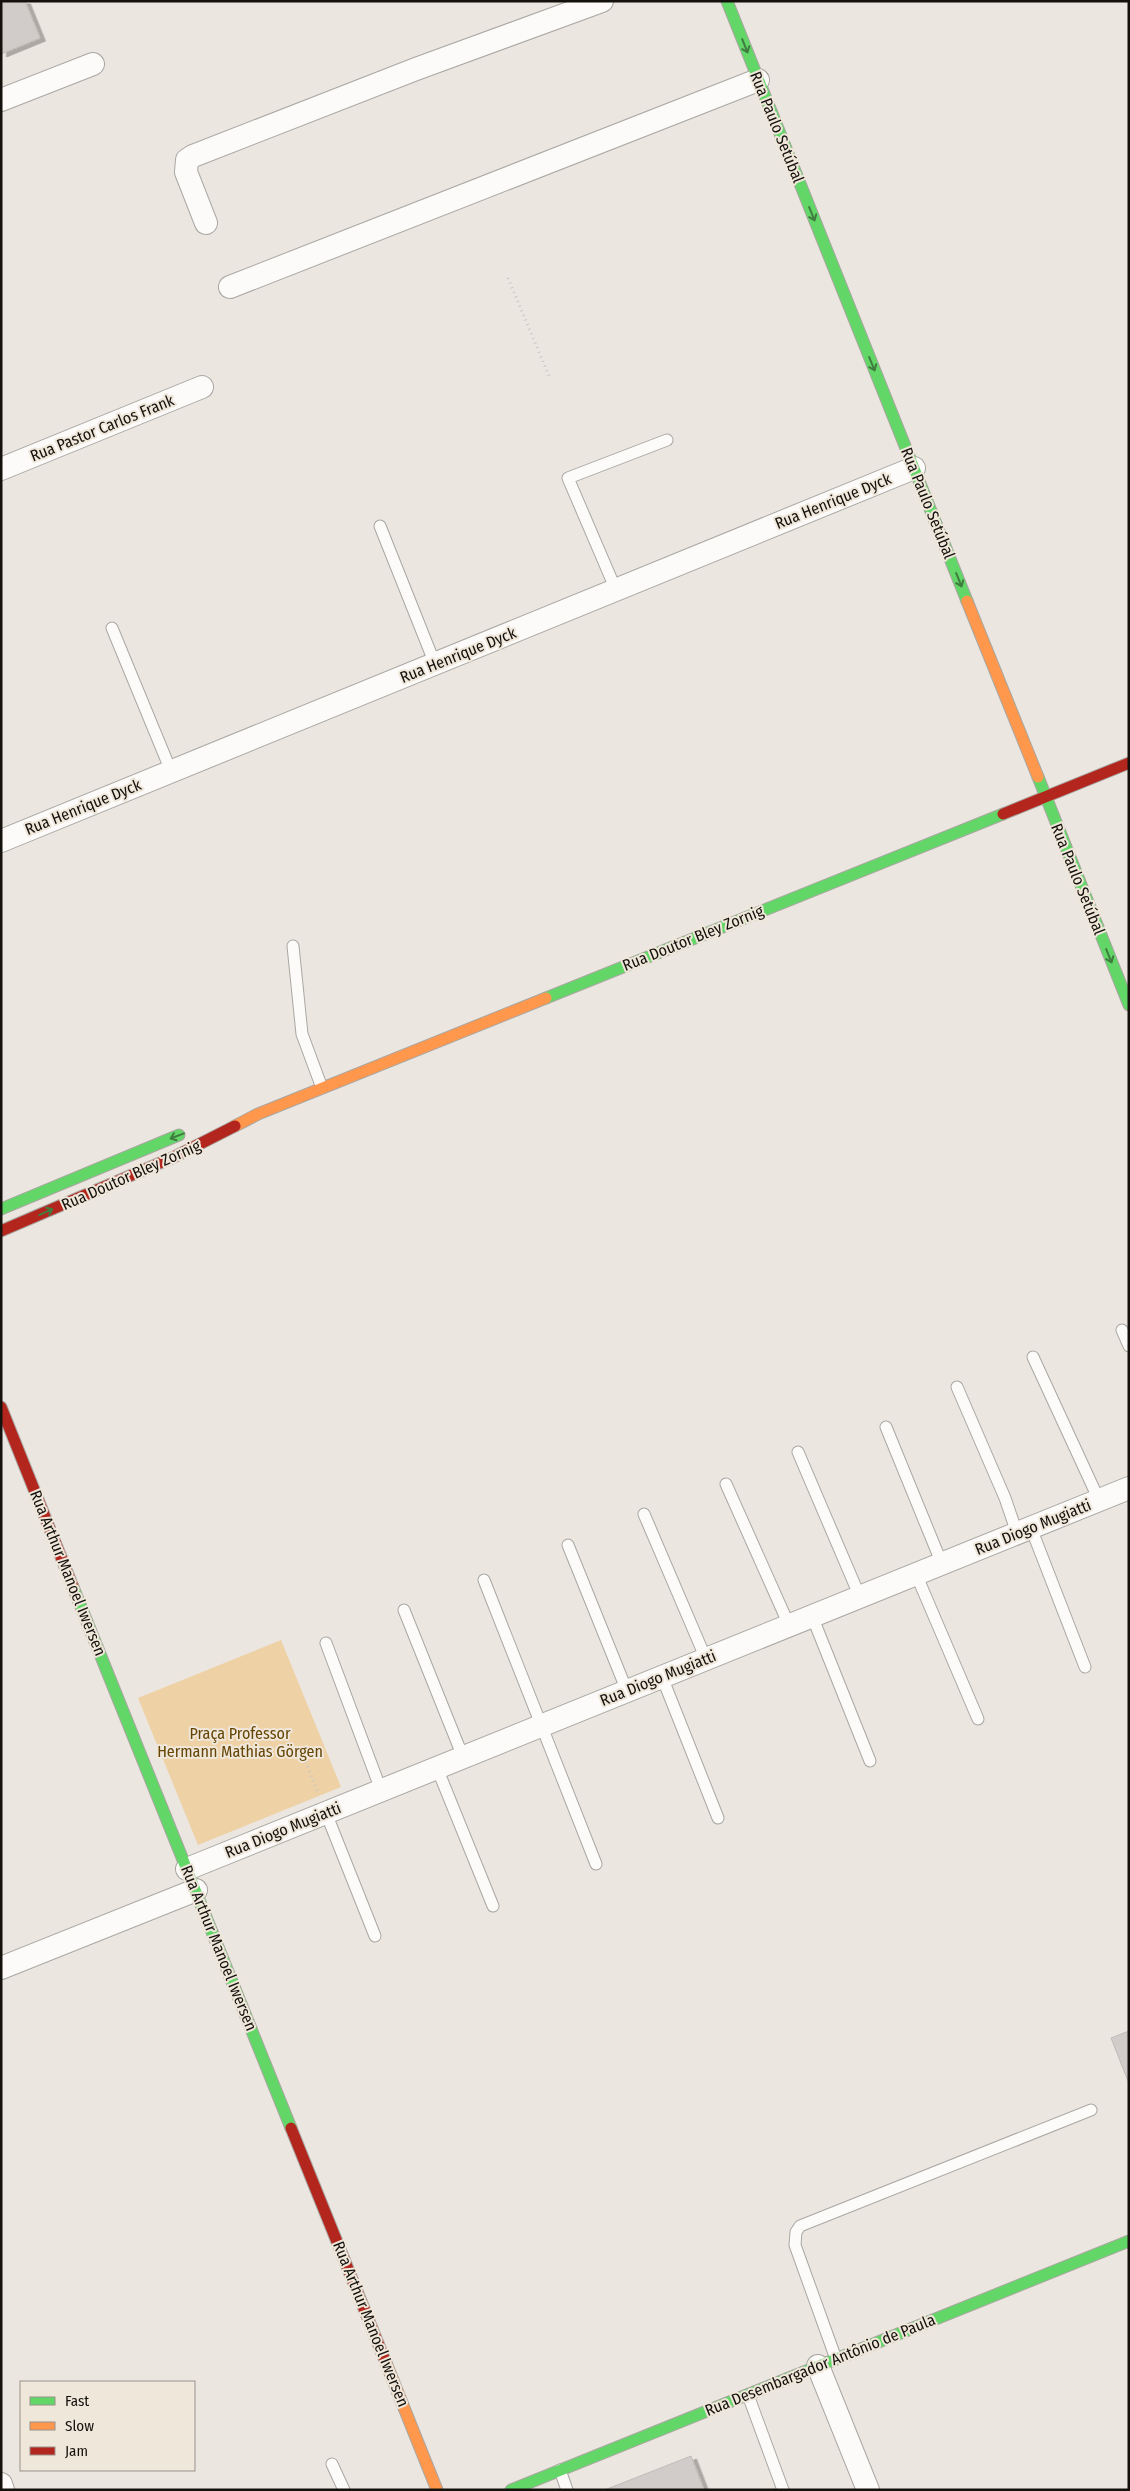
<svg xmlns="http://www.w3.org/2000/svg" width="1130" height="2491" font-family="'Fira Sans Condensed',sans-serif">
<style>
.green{fill:#eed1a5}
.building{fill:#d1ccc9;stroke:#c0bbb8;filter:url(#shadow)}
.lines{fill:none;stroke-linecap:round;stroke-linejoin:round}
.lane-casing{stroke:#aaa7a2;stroke-width:13}
.street-casing{stroke:#aaa7a2;stroke-width:24}
.fast-casing{stroke:#aaa7a2;stroke-width:13}
.slow-casing{stroke:#aaa7a2;stroke-width:13}
.jam-casing{stroke:#aaa7a2;stroke-width:13}
.path{stroke:#c8c6c4;stroke-width:3;stroke-dasharray:1 4;stroke-linecap:butt}
.lane{stroke:#fcfbfa;stroke-width:11}
.street{stroke:#fcfbfa;stroke-width:22}
.fast{stroke:#63d668;stroke-width:11}
.slow{stroke:#ff974d;stroke-width:11}
.jam{stroke:#b3261e;stroke-width:11}
.oneway{stroke:#3f7d3f}
.labels{text-anchor:middle;dominant-baseline:central;stroke-width:4;stroke-linejoin:round;paint-order:stroke}
.street-label{font-size:16px;fill:#14110d;stroke:#f0e7db}
.park-label{font-size:16px;fill:#654503;stroke:#f0e7db}
</style>
<defs>
<filter id="shadow"><feDropShadow dx="5.5" dy="3" stdDeviation="0" flood-color="#0004"/></filter>
</defs>
<rect width="100%" height="100%" fill="#ebe6e0"/>
<path class="green" d="M281,1640l60,147 -143,58 -60,-147z"/>
<g class="building">
<path d="M1,1h24l15,37 -39,16z"/>
<path d="M1129,2031v50h-1l-17,-43z"/>
<path d="M691,2456l13,34h-97v-1z"/>
</g>
<g class="lines">
<g class="lane-casing">
<g id="lane">
<path d="M380,526l55,138"/>
<path d="M616,590l-48,-112 99,-38"/>
<path d="M112,628l59,143"/>
<path d="M293,946l9,88 20,54"/>
<path d="M1122,1330l7,16"/>
<path d="M1033,1357l66,143"/>
<path d="M957,1387l48,111 12,35"/>
<path d="M886,1427l56,137"/>
<path d="M798,1452l62,145"/>
<path d="M726,1484l63,141"/>
<path d="M644,1514l62,145"/>
<path d="M1031,1528l54,139"/>
<path d="M568,1545l59,146"/>
<path d="M916,1574l62,145"/>
<path d="M484,1580l112,284"/>
<path d="M404,1610l59,147"/>
<path d="M812,1616l58,145"/>
<path d="M326,1643l55,147"/>
<path d="M662,1677l56,141"/>
<path d="M437,1768l56,138"/>
<path d="M326,1813l49,123"/>
<path d="M836,2359l-41,-114 1,-13 4,-6 291,-116"/>
<path d="M748,2395l35,95"/>
<path d="M332,2464l12,26"/>
<path d="M560,2470l7,20"/>
</g>
</g>
<g class="street-casing">
<g id="street">
<path d="M1,100l92,-36"/>
<path d="M206,223l-20,-51 1,-12 6,-4 223,-87 186,-68"/>
<path d="M230,287l528,-207"/>
<path d="M1,469l201,-82"/>
<path d="M1,841l913,-373"/>
<path d="M187,1869l942,-381"/>
<path d="M1,1968l195,-78"/>
<path d="M818,2366l50,124"/>
<path d="M1,2484l2,6"/>
</g>
</g>
<g class="fast-casing">
<g id="fast">
<path d="M727,1l240,600"/>
<path d="M1038,777l91,228"/>
<path d="M546,998l457,-184"/>
<path d="M1,1209l178,-74"/>
<path d="M73,1587l218,541"/>
<path d="M511,2490l618,-249"/>
</g>
</g>
<g class="slow-casing">
<g id="slow">
<path d="M967,601l71,176"/>
<path d="M235,1126l23,-12 288,-116"/>
<path d="M386,2363l51,127"/>
</g>
</g>
<g class="jam-casing">
<g id="jam">
<path d="M1003,814l126,-51"/>
<path d="M1,1231l173,-74 61,-31"/>
<path d="M1,1407l72,180"/>
<path d="M291,2128l95,235"/>
</g>
</g>
<g class="path">
<path d="M508,278l41,98"/>
<path d="M304,1757l14,36"/>
</g>
<use href="#lane" class="lane"/>
<use href="#street" class="street"/>
<use href="#fast" class="fast"/>
<use href="#slow" class="slow"/>
<use href="#jam" class="jam"/>
</g>
<defs><path id="oneway-shaft" d="M-6 0H5M1.5-3L5.5 0L1.5 3" fill="none" stroke-width="1.6" stroke-linecap="round" stroke-linejoin="round" transform="scale(1.25)"/></defs>
<g class="oneway">
<use href="#oneway-shaft" transform="translate(745 46) rotate(68)"/>
<use href="#oneway-shaft" transform="translate(812 214) rotate(68)"/>
<use href="#oneway-shaft" transform="translate(872 364) rotate(68)"/>
<use href="#oneway-shaft" transform="translate(959 580) rotate(68)"/>
<use href="#oneway-shaft" transform="translate(1109 956) rotate(68)"/>
<use href="#oneway-shaft" transform="translate(177 1136) rotate(159)"/>
<use href="#oneway-shaft" transform="translate(46 1212) rotate(-24)"/>
</g>
<g class="labels">
<g class="street-label">
<text transform="translate(777 127) rotate(68)">Rua Paulo Setúbal</text>
<text transform="translate(102 428) rotate(-22)">Rua Pastor Carlos Frank</text>
<text transform="translate(833 501) rotate(-22)">Rua Henrique Dyck</text>
<text transform="translate(928 503) rotate(68)">Rua Paulo Setúbal</text>
<text transform="translate(458 655) rotate(-22)">Rua Henrique Dyck</text>
<text transform="translate(83 807) rotate(-22)">Rua Henrique Dyck</text>
<text transform="translate(1078 879) rotate(68)">Rua Paulo Setúbal</text>
<text transform="translate(693 938) rotate(-22)">Rua Doutor Bley Zornig</text>
<text transform="translate(131 1175) rotate(-24)">Rua Doutor Bley Zornig</text>
<text transform="translate(1033 1527) rotate(-22)">Rua Diogo Mugiatti</text>
<text transform="translate(68 1573) rotate(68)">Rua Arthur Manoel Iwersen</text>
<text transform="translate(658 1678) rotate(-22)">Rua Diogo Mugiatti</text>
<text transform="translate(283 1830) rotate(-22)">Rua Diogo Mugiatti</text>
<text transform="translate(219 1948) rotate(68)">Rua Arthur Manoel Iwersen</text>
<text transform="translate(371 2324) rotate(68)">Rua Arthur Manoel Iwersen</text>
<text transform="translate(820 2365) rotate(-22)">Rua Desembargador Antônio de Paula</text>
</g>
<g class="park-label">
<text x="240" y="1733">Praça Professor<tspan x="240" dy="18">Hermann Mathias Görgen</tspan></text>
</g>
</g>
<rect width="1130" height="2491" fill="none" stroke="#14110d" stroke-width="5"/>
<rect x="20" y="2381" width="175" height="90" fill="#f0e7db" stroke="#989189"/>
<rect x="30" y="2397" width="25" height="8" fill="#63d668" stroke="#989189"/>
<text x="65" y="2406" font-size="15" fill="#14110d">Fast</text>
<rect x="30" y="2422" width="25" height="8" fill="#ff974d" stroke="#989189"/>
<text x="65" y="2431" font-size="15" fill="#14110d">Slow</text>
<rect x="30" y="2447" width="25" height="8" fill="#b3261e" stroke="#989189"/>
<text x="65" y="2456" font-size="15" fill="#14110d">Jam</text>
</svg>
